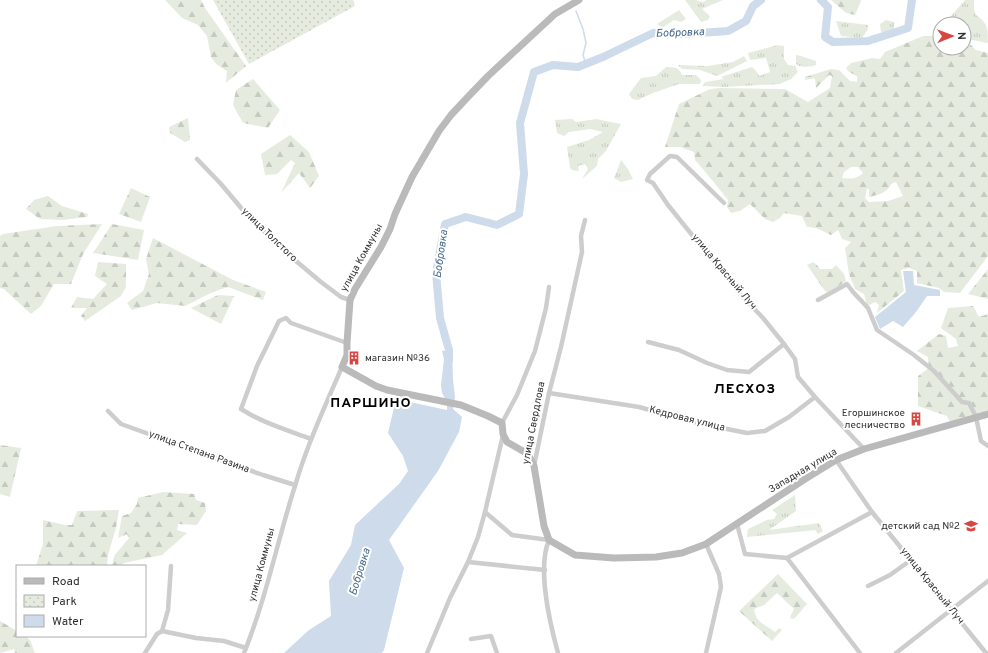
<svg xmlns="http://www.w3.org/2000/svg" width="988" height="653" font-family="Overpass,sans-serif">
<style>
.grass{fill:url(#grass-tufts)}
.forest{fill:url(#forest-firs);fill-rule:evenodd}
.park{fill:url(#park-dots)}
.water{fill:#cddbea}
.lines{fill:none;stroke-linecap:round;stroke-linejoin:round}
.stream{stroke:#cddbea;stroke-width:1.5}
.river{stroke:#cddbea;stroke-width:8}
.street{stroke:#cdcdcd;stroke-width:4.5}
.secondary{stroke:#bababa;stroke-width:7}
.labels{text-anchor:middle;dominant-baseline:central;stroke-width:4;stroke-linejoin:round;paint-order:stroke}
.street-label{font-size:10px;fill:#303030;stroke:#fff}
.poi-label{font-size:10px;fill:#303030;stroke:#fff;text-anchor:end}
.water-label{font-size:11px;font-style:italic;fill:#44688c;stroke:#fff}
.district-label{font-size:14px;font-weight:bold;letter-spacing:1px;fill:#000;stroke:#fff}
</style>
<defs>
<pattern id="grass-tufts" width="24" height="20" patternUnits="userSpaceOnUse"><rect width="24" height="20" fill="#e5ecdf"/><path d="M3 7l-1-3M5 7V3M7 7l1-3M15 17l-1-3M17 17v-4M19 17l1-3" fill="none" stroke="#c5cbc0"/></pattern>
<pattern id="forest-firs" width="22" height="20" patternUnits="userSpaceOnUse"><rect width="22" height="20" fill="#e5ecdf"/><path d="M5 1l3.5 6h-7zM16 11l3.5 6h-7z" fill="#c5cbc0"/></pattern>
<pattern id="park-dots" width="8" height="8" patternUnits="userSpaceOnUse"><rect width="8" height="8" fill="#e5ecdf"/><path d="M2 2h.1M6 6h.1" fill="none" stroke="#c5cbc0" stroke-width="1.8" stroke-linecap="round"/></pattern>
</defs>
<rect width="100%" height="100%" fill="#fff"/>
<g class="grass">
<path d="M685,0h12v1l7,1 2,-2h17l-21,9 8,7 -2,4 -7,2z"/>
<path d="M965,0h9v9l2,6c12,8 12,14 12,28h-1l-19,-4 -4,-4v-11h-20z"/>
<path d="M679,10l7,9 -5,3 -7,-2 -12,8 -5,-4z"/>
<path d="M886,20l8,2v8l-7,3 -6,-1 -1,-8z"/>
<path d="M836,21l32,4v4l-6,9 -21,-2z"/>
<path d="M778,45l6,1v13l4,6 7,1 3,6 -7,7 -11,5 -56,3 -21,-1 2,-4 19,-3 -3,-2 31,-10 5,5 2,4 11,-4 -4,-14 -16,2 -2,-7z"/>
<path d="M796,55c7,1 13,4 20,6v4c-6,2 -15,3 -20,-1z"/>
<path d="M744,56l3,5 -30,15 -17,-6 -18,-1 -4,-4 29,1 26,-4z"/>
<path d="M666,67c8,0 13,0 16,8h14l5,5 -1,4h-21l-26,9 -15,7 -6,-1 -3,-5 12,-16 15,-2z"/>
<path d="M572,119l4,3 20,-3 25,5 -15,27 -8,8 -1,7 -15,13 6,-10 -3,-5 -7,2 1,5 -7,-1 -2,-2 -3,-21 22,-7 14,-8 -13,-3 -21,3 -5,4 -7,-3 -2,-13z"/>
<path d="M621,160l7,9 5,10 -12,3 -7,-4z"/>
<path d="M795,495l1,16 -27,19 50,-7 4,8 -5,3 -3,-4 -68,7 1,-8 19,-9 7,-1 3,-5 -5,-4z"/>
</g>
<g class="forest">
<path d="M165,0h36l4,8 41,58 -20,17 1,-12 -11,-7 -5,-7 -4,-21 -9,-11 -16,-7z"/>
<path d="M831,0h30v1l-6,14 -9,-2z"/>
<path d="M940,31v17h24v-10l12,12 12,3v203l-28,37 -16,-1 -5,-4 -22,-5v-12l-8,-3 -8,2 3,21 -27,22 2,-8 -4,-3 -8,4 -3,-12 -9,-5 -6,-15 -4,-26 6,-6 -9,-3 -4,-9 -7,5 -15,-7 -9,-1 -5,-11 -18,-3 -4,5 -7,4 -8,-3 -15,-15 -10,7 -9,2 -4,-6 1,-7 -16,-20 -17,-20 -1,-8 -14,-5h-15l14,-43 31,-15 10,-1 65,1 23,13 22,-14 2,-12 -3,-1 -13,13 -1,-10 -10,2v-3l26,-8 8,1 11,11 7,1v-6l-8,-4 -3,-4 5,-5 21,-5 8,1 5,-7 38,-16h10zM851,167h7l5,6c-7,6 -11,6 -21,5l2,-6zM896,182l7,14 -15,5 -19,1 -4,-4 2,-10 2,2v7c8,-2 19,-4 22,-13z"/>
<path d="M253,79l27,31 -12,18 -25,-5 -10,-18 3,-15z"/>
<path d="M188,118l2,22 -5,2 -15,-9 -1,-6z"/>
<path d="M290,135l19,17 10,24 -9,12 -11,-15 -18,20 14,-30 -4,-3 -14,14 -12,1 -4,-21z"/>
<path d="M131,188l19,9 -9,25 -22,-8z"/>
<path d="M48,196l14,10 26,8 -1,3 -25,3 -22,-1 -14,-10 8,-9z"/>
<path d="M102,224l-19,30 -12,30h-17l-13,22 -10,8 -27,-25 -4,-1v-52l3,-2 54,-8z"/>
<path d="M112,224l32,6 -6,30 -45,-7z"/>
<path d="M153,238l80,42 33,12 -3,8 -35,-13 -15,5 -28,14 -28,-3 -25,7 -5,-7 16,-12 6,-17 -3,-15z"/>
<path d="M98,262l28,2v23l-5,9 -36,25 -4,-5 6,-8h-16l6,-11 16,2 14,-15 -12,-8z"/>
<path d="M813,262l4,3 3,4h12l4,-4 8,9 2,7 -17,12 -4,-2 -18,-26z"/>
<path d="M988,269v30l-20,-5z"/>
<path d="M218,295l16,1 -13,28 -30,-16z"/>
<path d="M973,306l6,11 9,-3v98l-38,10 -3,-6 -29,-10v-30l11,-8 -1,-11 -11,-6 22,-17 7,2 2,12 10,-2 -2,-7 -15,-11 7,-20z"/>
<path d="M0,445l21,3 -11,49 -10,-3z"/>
<path d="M163,492l31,2 2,6 9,3 1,8 -9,14 -19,-1 -1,6 10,3 -25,22 -38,8 -3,3h-9l2,-10 15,-18 -2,-4 -9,4 4,-22 9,-3 6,-9 1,-6z"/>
<path d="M119,510l-3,18 -8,27 -1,11h-71l7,-22v-24l22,5h7l5,-14z"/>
<path d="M778,574l29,30 -12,14 -2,1 -3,-1 1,-3 3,-6 -17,-16 -13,12 -10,4c2,14 11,15 21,23l4,-4 3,2 -10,11 -33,-30z"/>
<path d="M0,621l17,10v5c15,0 13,5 18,17h-20l-1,-4 -14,4z"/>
</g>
<path class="park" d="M213,0h140l2,6 -106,58z"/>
<g class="water">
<path d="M903,271h10l1,14 26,5v6h-13l-11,16 -13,15 -10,-6 -13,8 -5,-12 31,-25z"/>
<path d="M449,350h3l1,30 2,17 -2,12 9,8 -3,15 -21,39 -49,69 15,28 -20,82 -2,3h-98l25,-23 22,-14 -2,-35 22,-36 4,-20 44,-41 9,-13 -5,-15 -15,-23 8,-34 51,11v-8l-5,-9 -1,-8 3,-26 -2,-8z"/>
</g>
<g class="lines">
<path class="stream" d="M576,11l7,18 3,14 -3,12 3,9"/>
<g class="river">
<path d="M821,0l7,7 -3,30 8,5 35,-1 40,-13 4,-28"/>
<path d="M449,360v-10l-9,-32 -4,-45 9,-49 21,-7 31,8 22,-11 5,-40 -4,-51 14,-51 19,-7 25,2 25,-10 50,-24 32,1 43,-3 18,-10 7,-15 8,-6"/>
</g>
<g class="street">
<path d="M197,159l24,25 21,25 35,36 44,37 20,15 9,3"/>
<path d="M724,203l-47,-46 -7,-1 -20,18 -3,6 6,3 15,22 12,15 60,74 23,24 21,26 11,15 3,18 17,20 49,52"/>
<path d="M818,300l29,-16 6,8 15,16 9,22 37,25 20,16 28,31 7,1 7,14 5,24 7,5"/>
<path d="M648,342l31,8 28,13 20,7 22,2 35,-28"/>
<path d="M549,393l90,14 58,16 50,10 18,-2 24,-14 26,-20"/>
<path d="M108,411l13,13 142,51 32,10"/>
<path d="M502,423l15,-28 18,-44 11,-43 3,-21"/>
<path d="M311,439c-24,-9 -48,-16 -70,-30l16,-43 22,-45 7,-3 5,5 56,20"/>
<path d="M836,460l36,52 114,141"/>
<path d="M534,466l15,-73 12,-46 21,-95 -1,-16 4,-16"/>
<path d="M485,512l27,23 37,5c-12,28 1,84 9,113"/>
<path d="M737,524l8,30 42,4"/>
<path d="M468,562l77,8"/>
<path d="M868,586l22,-11 21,-15"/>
<path d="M162,631l34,7 28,3 22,7"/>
<path d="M471,639l20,-3 6,17"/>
<path d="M145,653l12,-19 5,-3 6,-21 3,-44"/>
<path d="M244,653c22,-54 33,-111 51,-167 12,-41 30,-80 47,-119"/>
<path d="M427,653l23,-55 18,-36 10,-25 7,-25 18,-77"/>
<path d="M706,653l15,-66 -2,-13 -13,-30"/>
<path d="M860,653l-73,-95 85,-46"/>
<path d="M896,653l92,-72"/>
</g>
<path class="secondary" d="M579,0l-24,14 -67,62 -23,24 -14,15 -12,16 -27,46 -17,37 -5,15 -9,18 -26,42 -5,11 -3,43v12l-5,12 34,19 11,4 74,15 27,11 14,7 1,11 4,8 21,12 6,12 10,60 5,14 26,15 39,3 42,-1 26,-4 24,-9 99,-65 31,-19 28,-11 124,-35"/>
</g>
<defs>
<g id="building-bare" transform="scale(1.08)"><path d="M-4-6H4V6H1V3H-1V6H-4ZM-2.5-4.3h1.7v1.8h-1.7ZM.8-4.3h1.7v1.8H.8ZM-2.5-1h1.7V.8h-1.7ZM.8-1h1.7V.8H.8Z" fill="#d84641" stroke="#fff" stroke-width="2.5" paint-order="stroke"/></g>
<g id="school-bare" transform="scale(1.08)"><path d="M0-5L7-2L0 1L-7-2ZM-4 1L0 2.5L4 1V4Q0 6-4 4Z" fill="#d84641" stroke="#fff" stroke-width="2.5" paint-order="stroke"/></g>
</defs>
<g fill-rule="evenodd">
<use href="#building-bare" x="354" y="358"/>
<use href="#building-bare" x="916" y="419"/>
<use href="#school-bare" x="971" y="526"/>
</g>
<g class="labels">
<g class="street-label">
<text transform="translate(269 235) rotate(44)">улица Толстого</text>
<text transform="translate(362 258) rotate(-61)">улица Коммуны</text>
<text transform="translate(724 272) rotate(50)">улица Красный Луч</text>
<text transform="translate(687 419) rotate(14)">Кедровая улица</text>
<text transform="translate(534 423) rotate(-79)">улица Свердлова</text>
<text transform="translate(199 452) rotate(20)">улица Степана Разина</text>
<text transform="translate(803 471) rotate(-31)">Западная улица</text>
<text transform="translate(262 565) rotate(-75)">улица Коммуны</text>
<text transform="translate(932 586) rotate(51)">улица Красный Луч</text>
</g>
<g class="poi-label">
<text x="365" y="358" text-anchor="start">магазин №36</text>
<text x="905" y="413">Егоршинское<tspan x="905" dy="12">лесничество</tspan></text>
<text x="960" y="526">детский сад №2</text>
</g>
<g class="water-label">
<text transform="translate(680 33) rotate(-2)">Бобровка</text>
<text transform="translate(441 254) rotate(-82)">Бобровка</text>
<text transform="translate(360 572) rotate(-73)">Бобровка</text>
</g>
<g class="district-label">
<text x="745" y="389">ЛЕСХОЗ</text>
<text x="371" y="403">ПАРШИНО</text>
</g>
</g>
<rect x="16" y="565" width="130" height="72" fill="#ffffff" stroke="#acacac"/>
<rect x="24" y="578" width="20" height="6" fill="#bababa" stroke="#acacac"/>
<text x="52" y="585" font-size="12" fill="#303030">Road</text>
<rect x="24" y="595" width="20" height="12" fill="url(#park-dots)" stroke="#acacac"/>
<text x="52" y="605" font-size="12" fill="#303030">Park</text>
<rect x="24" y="615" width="20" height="12" fill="#cddbea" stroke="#acacac"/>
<text x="52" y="625" font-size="12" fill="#303030">Water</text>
<g transform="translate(952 36) rotate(89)"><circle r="19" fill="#ffffff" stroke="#acacac"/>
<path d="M0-3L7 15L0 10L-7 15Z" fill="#d84641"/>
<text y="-6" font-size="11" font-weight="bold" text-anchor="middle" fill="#303030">N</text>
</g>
</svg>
